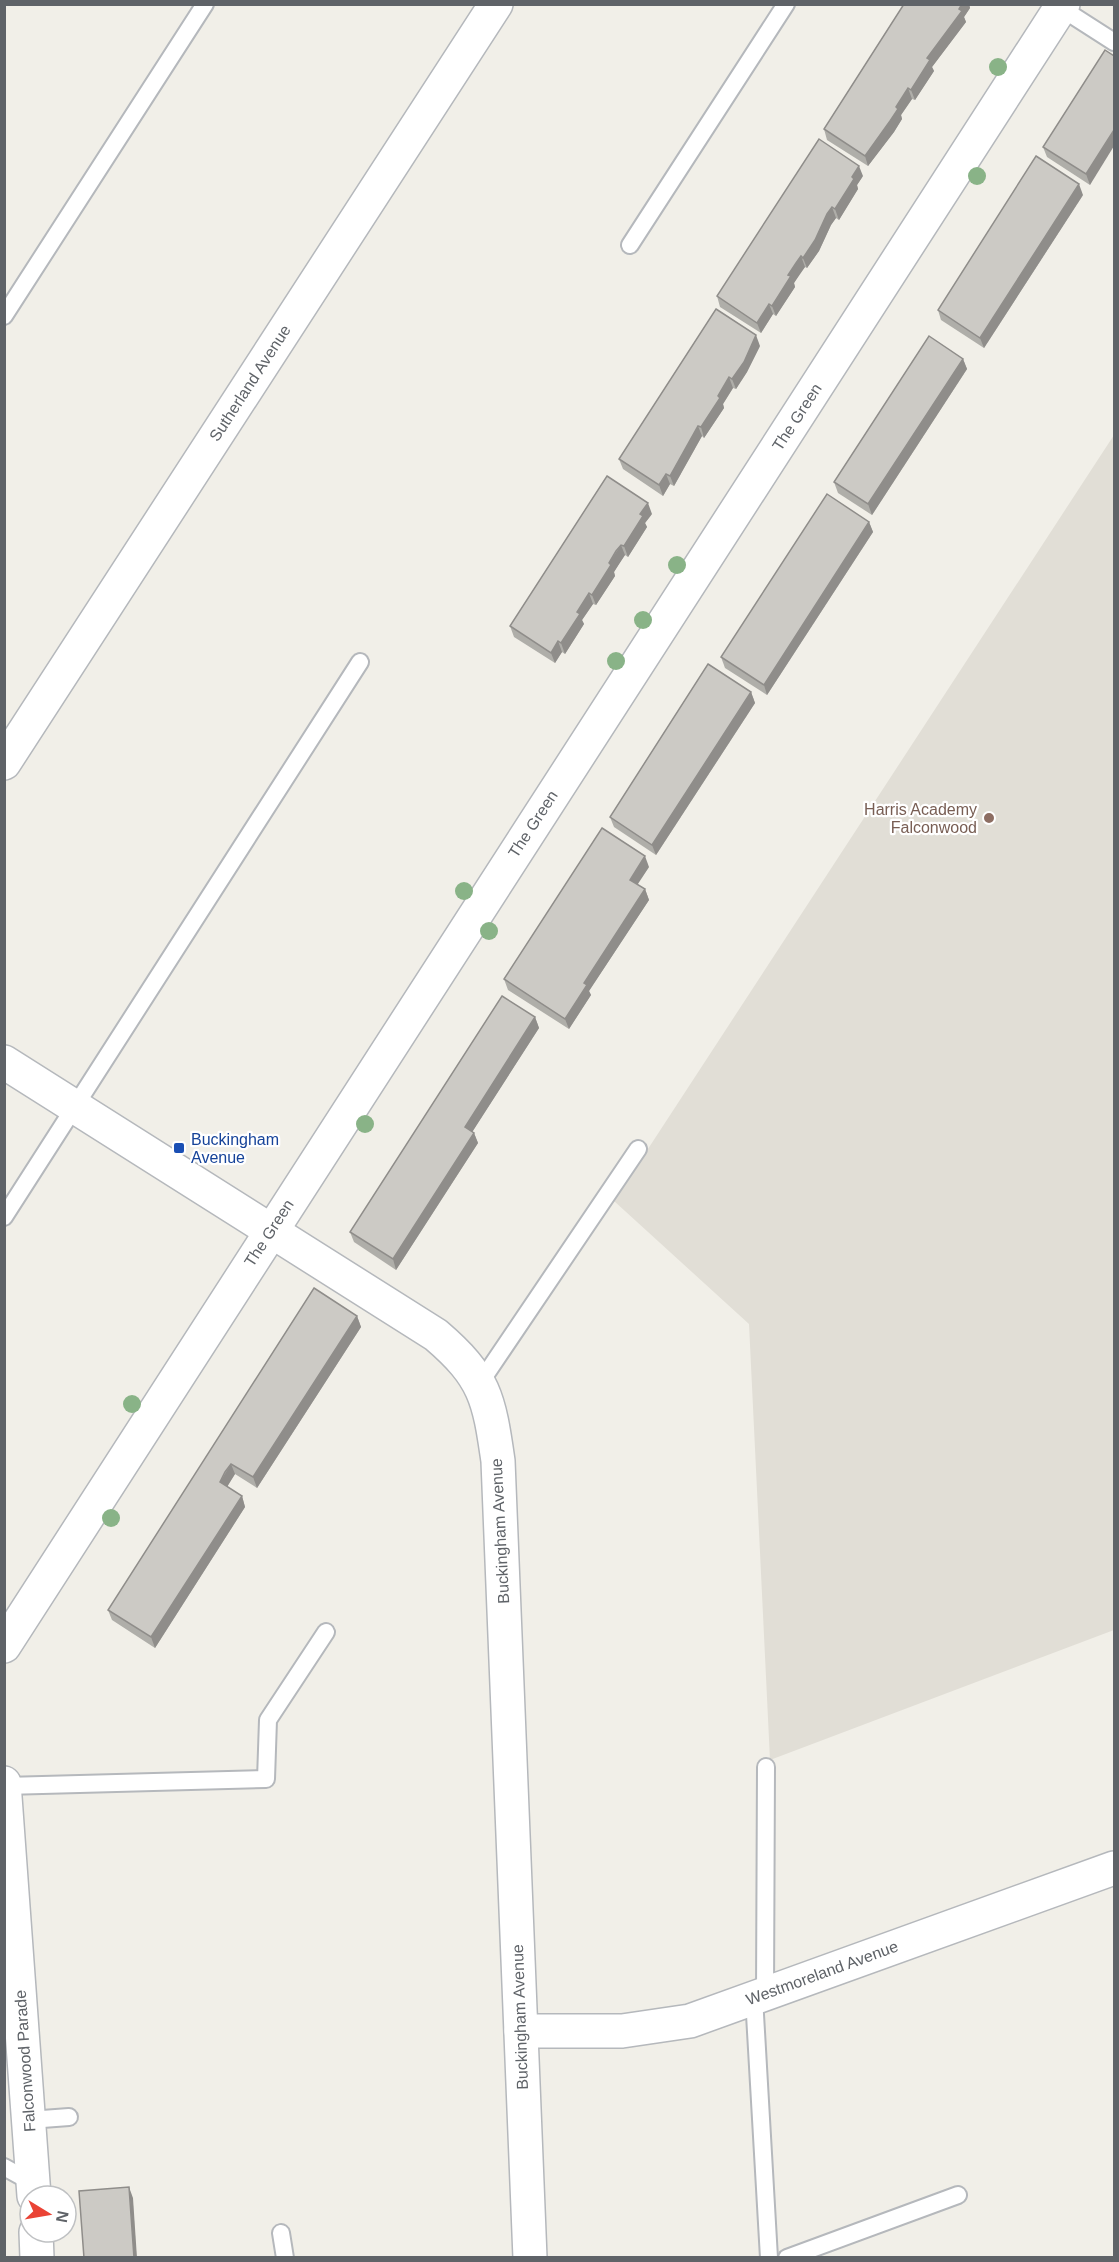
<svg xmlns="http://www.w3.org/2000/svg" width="1119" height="2262" font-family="Arial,sans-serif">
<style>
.education{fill:#e1ded6}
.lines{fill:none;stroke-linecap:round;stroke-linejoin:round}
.lane-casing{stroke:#b5b8bc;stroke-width:20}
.street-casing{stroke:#b5b8bc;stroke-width:36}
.lane{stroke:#fff;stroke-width:16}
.street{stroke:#fff;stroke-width:33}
.tree{fill:#89b387}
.wall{fill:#afaea9}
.shaded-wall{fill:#8f8d8a}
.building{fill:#cccac5;stroke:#8f8d8a;stroke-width:1.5}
.education-dot{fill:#8d6e63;stroke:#fff;stroke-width:2}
.transit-dot{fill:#1a4fb4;stroke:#fff;stroke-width:2}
.labels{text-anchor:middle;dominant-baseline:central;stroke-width:4.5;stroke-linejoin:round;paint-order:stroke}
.street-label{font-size:16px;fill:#5f6368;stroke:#fff}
.education-label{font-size:16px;fill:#785e54;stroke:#fff;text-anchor:end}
.transit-label{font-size:16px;fill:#164399;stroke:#fff;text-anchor:start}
</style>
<rect width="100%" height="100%" fill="#f1efe8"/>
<path class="education" d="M1114,435v1195l-344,130 -21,-436 -135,-123z"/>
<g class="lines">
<g class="lane-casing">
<g id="lane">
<path d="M1061,8l53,34"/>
<path d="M630,245l156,-241"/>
<path d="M4,316l201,-312"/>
<path d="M4,1217l356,-555"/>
<path d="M480,1383l158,-234"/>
<path d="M5,1786l261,-7 2,-59 58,-88"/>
<path d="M765,1993l1,-226"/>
<path d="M754,1997l15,261"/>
<path d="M29,2120l40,-3"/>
<path d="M4,2167l29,16"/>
<path d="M281,2233l4,25"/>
<path d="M787,2258l171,-63"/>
</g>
</g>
<g class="street-casing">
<g id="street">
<path d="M4,763l492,-759"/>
<path d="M4,1062l432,273c49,42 53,63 62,126l32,797"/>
<path d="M4,1646l1059,-1642"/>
<path d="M4,1783l30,413"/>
<path d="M521,2031h101l68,-10 424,-153"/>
<path d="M36,2232l1,26"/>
</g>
</g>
<use href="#lane" class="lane"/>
<use href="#street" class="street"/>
</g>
<g class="tree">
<circle cx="998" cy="67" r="9"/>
<circle cx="977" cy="176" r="9"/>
<circle cx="677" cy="565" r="9"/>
<circle cx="643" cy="620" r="9"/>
<circle cx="616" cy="661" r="9"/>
<circle cx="464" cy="891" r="9"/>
<circle cx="489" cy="931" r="9"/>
<circle cx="365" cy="1124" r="9"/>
<circle cx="132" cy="1404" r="9"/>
<circle cx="111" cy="1518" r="9"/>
</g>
<g class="wall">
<path d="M904,4h65l1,4 -6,9 2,5 -34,45 2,4 -19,29 -3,-1 -11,16 1,4 -8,13 -26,34 -41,-26 -3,-11z"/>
<path d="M1114,56l-24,129 -43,-28 -4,-10z"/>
<path d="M863,176l-6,9 1,4 -19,31 -3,-2 -5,7 -12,26 -12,17 -2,-1 -5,6 -6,10 1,4 -19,29 -3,-2 -12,19 -41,-26 -3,-11z"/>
<path d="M1083,195l-99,153 -43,-28 -3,-10z"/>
<path d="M760,346l-13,26 -11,17 -3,-1 -10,16 1,4 -20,30 -2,-2 -28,50 -4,-2 -7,12 -40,-27 -4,-10z"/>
<path d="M963,359l4,10 -95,146 -34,-22 -4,-11z"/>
<path d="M652,514l-7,9 2,4 -19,30 -3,-2 -5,7 -6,10 1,4 -19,29 -3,-1 -11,16 2,4 -19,30 -3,-2 -7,11 -41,-26 -4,-11z"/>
<path d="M869,522l4,10 -106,163 -42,-27 -4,-11z"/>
<path d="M751,692l4,11 -99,152 -42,-28 -4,-10z"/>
<path d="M649,867l-12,17 8,5 4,11 -60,91 2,4 -22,34 -61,-39 -4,-11z"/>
<path d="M535,1017l4,11 -67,104 2,1 4,10 -82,127 -42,-28 -4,-10z"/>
<path d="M357,1316l4,11 -104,161 -22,-14 -6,9 -2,4 15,9 3,11 -90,141 -43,-28 -4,-10z"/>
</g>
<g class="shaded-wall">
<path d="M962,4h7l1,4 -6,9 2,5 -34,45 2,4 -19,29 -4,-10 16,-32z"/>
<path d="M908,88l4,11 -11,16 1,4 -8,13 -26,34 -3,-10z"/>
<path d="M1114,130v16l-24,39 -4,-11z"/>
<path d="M859,166l4,10 -6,9 1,4 -19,31 -4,-11 17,-32z"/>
<path d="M1079,184l4,11 -99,153 -4,-10z"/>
<path d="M832,207l4,11 -5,7 -12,26 -12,17 -4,-10 24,-44z"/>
<path d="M801,256l4,11 -11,16 1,4 -19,29 -4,-10 16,-31z"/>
<path d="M769,304l4,10 -12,19 -4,-10z"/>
<path d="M756,335l4,11 -13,26 -11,17 -4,-10z"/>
<path d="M963,359l4,10 -95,146 -4,-11z"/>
<path d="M729,377l4,11 -10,16 1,4 -20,30 -3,-11 17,-31z"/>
<path d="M698,426l4,10 -28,50 -4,-10z"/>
<path d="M666,474l4,10 -7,12 -4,-11z"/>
<path d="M648,503l4,11 -7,9 2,4 -19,30 -4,-11 16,-32z"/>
<path d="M869,522l4,10 -106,163 -3,-10z"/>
<path d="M621,545l4,10 -11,17 1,4 -19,29 -4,-10 17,-32z"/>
<path d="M589,593l4,11 -11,16 2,4 -19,30 -4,-11 16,-31z"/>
<path d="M558,641l4,11 -7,11 -4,-10z"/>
<path d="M751,692l4,11 -99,152 -4,-10z"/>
<path d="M645,856l4,11 -15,23 -4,-10z"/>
<path d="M645,889l4,11 -60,91 2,4 -22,34 -4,-10 19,-36z"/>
<path d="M535,1017l4,11 -70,109 -4,-10z"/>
<path d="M474,1133l4,10 -82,127 -3,-11z"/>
<path d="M357,1316l4,11 -104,161 -4,-11z"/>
<path d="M231,1464l4,10 -11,18 -4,-10z"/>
<path d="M242,1496l3,11 -90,141 -4,-11z"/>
<path d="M129,2187l4,11 4,60h-3z"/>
</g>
<g class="building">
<path d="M904,4h58l-3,5 3,2 -35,47 3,2 -19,30 -3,-2 -12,19 2,2 -8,12 -25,35 -41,-27z"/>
<path d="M1105,50l9,6v74l-28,44 -43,-27z"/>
<path d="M819,139l40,27 -7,11 2,2 -19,30 -3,-2 -5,7 -12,26 -12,18 -2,-2 -5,7 -8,12 3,1 -19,30 -3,-2 -12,19 -40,-27z"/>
<path d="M1036,156l43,28 -99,154 -42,-28z"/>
<path d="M716,309l40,26 -12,27 -12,17 -3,-2 -11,19 2,2 -19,29 -3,-1 -28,50 -4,-2 -7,11 -40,-26z"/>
<path d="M929,336l34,23 -95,145 -34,-22z"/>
<path d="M607,476l41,27 -8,11 3,2 -19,30 -3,-1 -5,6 -7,12 2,2 -19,30 -3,-2 -12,19 3,2 -19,29 -3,-2 -7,12 -41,-27z"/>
<path d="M827,494l42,28 -105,163 -43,-28z"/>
<path d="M708,664l43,28 -99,153 -42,-28z"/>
<path d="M602,828l43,28 -15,24 15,9 -61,94 3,2 -22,34 -61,-40z"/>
<path d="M502,996l33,21 -70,110 9,6 -81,126 -43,-27z"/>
<path d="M314,1288l43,28 -104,161 -22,-13 -6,8 -5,10 22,14 -91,141 -43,-27z"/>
<path d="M129,2187l5,71h-50l-5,-67z"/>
</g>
<circle class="education-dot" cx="989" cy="818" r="6"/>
<rect class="transit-dot" x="173" y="1142" width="12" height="12" rx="3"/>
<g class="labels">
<g class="street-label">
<text transform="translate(250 383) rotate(-57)">Sutherland Avenue</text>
<text transform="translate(797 417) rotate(-57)">The Green</text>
<text transform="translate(533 824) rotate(-57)">The Green</text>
<text transform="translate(269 1233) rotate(-57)">The Green</text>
<text transform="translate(500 1531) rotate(-93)">Buckingham Avenue</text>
<text transform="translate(822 1973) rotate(-20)">Westmoreland Avenue</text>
<text transform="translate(520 2017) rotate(-92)">Buckingham Avenue</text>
<text transform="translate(25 2061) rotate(-94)">Falconwood Parade</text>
</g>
<g class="education-label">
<text x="977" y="809">Harris Academy<tspan x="977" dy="18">Falconwood</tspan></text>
</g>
<g class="transit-label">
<text x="191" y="1139">Buckingham<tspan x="191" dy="18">Avenue</tspan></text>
</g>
</g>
<rect width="1119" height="2262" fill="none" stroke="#5f6368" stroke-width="12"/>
<g transform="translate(48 2214) rotate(101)"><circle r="28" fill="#ffffff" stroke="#bfc1c3" stroke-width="1.5"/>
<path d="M0-4.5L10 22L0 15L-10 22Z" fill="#ea4335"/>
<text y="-9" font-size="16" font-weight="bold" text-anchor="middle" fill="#5f6368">N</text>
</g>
</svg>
